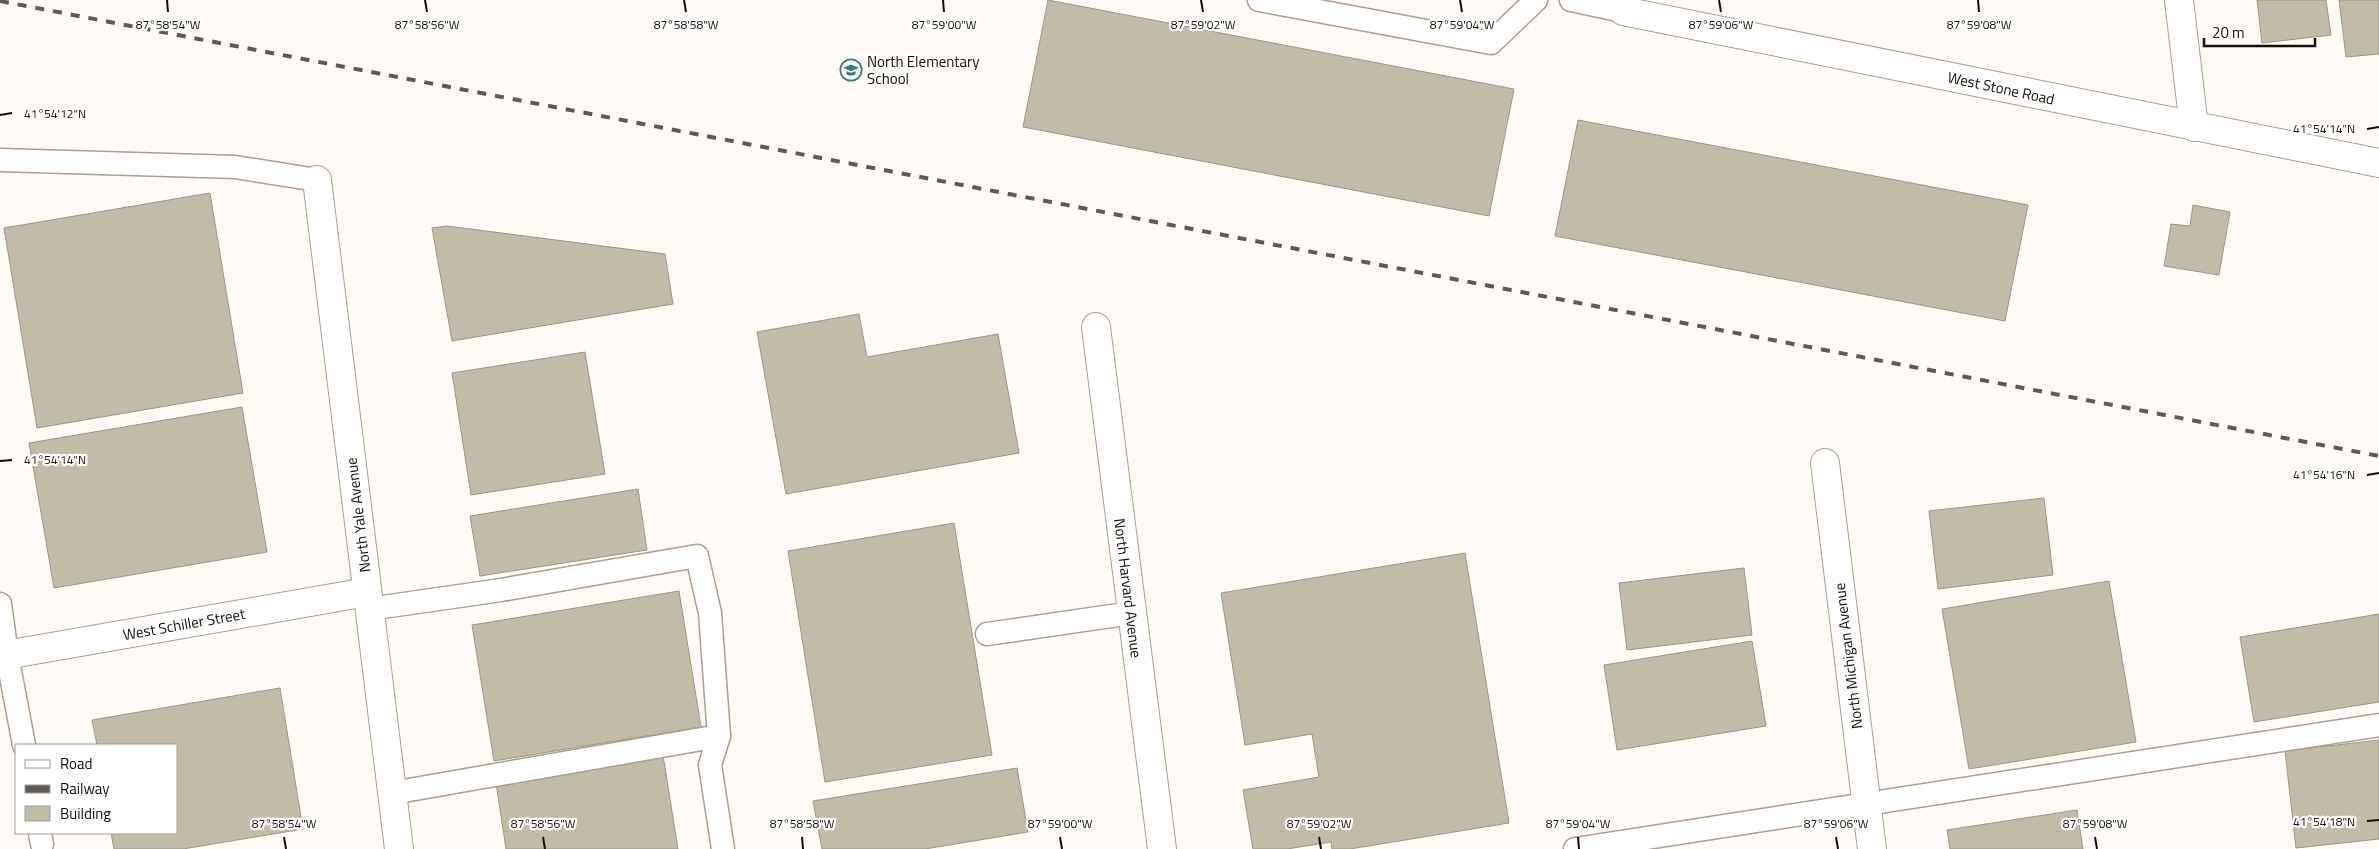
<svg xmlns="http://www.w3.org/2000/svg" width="2379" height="849" font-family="'Titillium Web',sans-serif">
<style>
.building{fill:#c1bca8;stroke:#9b9682}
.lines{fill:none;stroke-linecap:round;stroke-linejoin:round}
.service-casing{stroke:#ac9d8d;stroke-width:25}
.minor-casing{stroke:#ac9d8d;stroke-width:30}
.service{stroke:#fff;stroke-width:22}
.minor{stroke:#fff;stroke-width:28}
.rail{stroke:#5e5954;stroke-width:4;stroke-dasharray:9 9;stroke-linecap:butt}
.ticks{fill:none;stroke:#130d08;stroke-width:2}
.labels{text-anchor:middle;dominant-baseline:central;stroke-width:4.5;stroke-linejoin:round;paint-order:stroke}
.poi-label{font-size:15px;fill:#130d08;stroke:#fff;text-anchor:start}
.street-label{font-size:15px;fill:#130d08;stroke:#fff}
.ticks-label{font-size:12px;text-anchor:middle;fill:#130d08;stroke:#fff;stroke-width:4.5;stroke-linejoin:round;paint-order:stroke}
</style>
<rect width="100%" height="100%" fill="#fefbf7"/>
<g class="building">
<path d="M1048,0l466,89 -25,127 -466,-89z"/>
<path d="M2257,0h69l5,35 -69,8z"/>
<path d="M2339,0h40v54l-33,3z"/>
<path d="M1578,120l450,85 -23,116 -450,-85z"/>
<path d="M210,193l33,200 -206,35 -33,-200z"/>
<path d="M2193,205l37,7 -11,63 -55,-9 7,-42 19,2z"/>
<path d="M447,226l218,28 8,50 -221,37 -20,-113z"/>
<path d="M859,314l8,43 131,-23 21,119 -233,41 -29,-162z"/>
<path d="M585,352l20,122 -134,21 -19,-122z"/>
<path d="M242,407l25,145 -213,36 -25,-145z"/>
<path d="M638,489l9,61 -167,26 -10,-60z"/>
<path d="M2044,498l9,77 -115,14 -9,-78z"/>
<path d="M954,523l38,232 -167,27 -37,-231z"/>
<path d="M1465,553l44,270 -159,26h-18l-1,-7 -44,7h-34l-10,-59 76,-13 -7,-43 -67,11 -24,-152z"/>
<path d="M1744,568l8,67 -125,15 -8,-67z"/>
<path d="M2109,581l27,161 -167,27 -27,-160z"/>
<path d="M679,591l22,136 -207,34 -22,-136z"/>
<path d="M2379,614v88l-125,20 -14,-85z"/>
<path d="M1752,641l14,85 -149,24 -13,-85z"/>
<path d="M280,688l23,141 -120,20h-69l-3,-16h65v-88h-79l-5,-25z"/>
<path d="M2379,740v99l-83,9 -11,-97z"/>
<path d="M663,755l15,94h-172l-10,-66z"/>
<path d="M1017,768l11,64 -103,17h-103l-9,-48z"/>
<path d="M2077,810l6,39h-133l-3,-19z"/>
</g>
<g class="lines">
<g class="service-casing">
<g id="service">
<path d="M1259,0l232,43 45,-43"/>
<path d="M1571,0l52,11"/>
<path d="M0,160l235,7 82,13"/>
<path d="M0,604l7,51 17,90"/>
<path d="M369,609l132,-19 196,-34 13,57 9,123 -9,29 13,84"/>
<path d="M987,634l145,-21"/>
<path d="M392,793l327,-57"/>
<path d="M40,833l2,11"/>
<path d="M1575,849l804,-124"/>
</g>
</g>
<g class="minor-casing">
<g id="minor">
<path d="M1622,0l1,11 756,152"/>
<path d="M2179,0l15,127"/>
<path d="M317,180l82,669"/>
<path d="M1096,327l66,522"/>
<path d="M1825,463l47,386"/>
<path d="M0,656l367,-64"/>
</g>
</g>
<use href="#service" class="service"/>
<use href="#minor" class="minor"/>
<path class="rail" d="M0,1l2379,455"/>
</g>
<path class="ticks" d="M167,0l1,12M425,0l2,12M684,0l2,12M943,0l1,12M1201,0l2,12M1460,0l2,12M1719,0l2,12M1978,0l1,12M0,115l12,-2M2367,129l12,-2M0,461l12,-1M2367,475l12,-2M2367,821l12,-1M284,837l2,12M543,837l2,12M802,837l1,12M1060,837l2,12M1319,837l2,12M1578,837l1,12M1836,837l2,12M2095,837l2,12"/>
<defs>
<g id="school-ring" transform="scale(1.125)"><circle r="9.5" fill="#fff" stroke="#337c80" stroke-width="1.5"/><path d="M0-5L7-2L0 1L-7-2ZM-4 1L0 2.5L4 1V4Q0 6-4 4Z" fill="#337c80"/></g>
</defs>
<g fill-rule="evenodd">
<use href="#school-ring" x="851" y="70"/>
</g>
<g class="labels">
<g class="poi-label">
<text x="867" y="61">North Elementary<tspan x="867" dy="17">School</tspan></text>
</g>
<g class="street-label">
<text transform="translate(2001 88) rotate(12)">West Stone Road</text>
<text transform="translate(358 515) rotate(-97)">North Yale Avenue</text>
<text transform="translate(1128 588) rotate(83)">North Harvard Avenue</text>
<text transform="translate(184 624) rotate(-10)">West Schiller Street</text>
<text transform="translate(1848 656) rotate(-97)">North Michigan Avenue</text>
</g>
</g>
<g class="ticks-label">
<text x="168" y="29">87°58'54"W</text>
<text x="427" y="29">87°58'56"W</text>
<text x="686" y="29">87°58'58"W</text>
<text x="944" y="29">87°59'00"W</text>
<text x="1203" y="29">87°59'02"W</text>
<text x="1462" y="29">87°59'04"W</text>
<text x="1721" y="29">87°59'06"W</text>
<text x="1979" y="29">87°59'08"W</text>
<text x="55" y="118">41°54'12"N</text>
<text x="2324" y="133">41°54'14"N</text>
<text x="55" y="464">41°54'14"N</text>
<text x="2324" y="479">41°54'16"N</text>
<text x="2324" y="826">41°54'18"N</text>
<text x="284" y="828">87°58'54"W</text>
<text x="543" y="828">87°58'56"W</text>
<text x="802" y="828">87°58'58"W</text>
<text x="1060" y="828">87°59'00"W</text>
<text x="1319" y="828">87°59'02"W</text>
<text x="1578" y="828">87°59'04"W</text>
<text x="1836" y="828">87°59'06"W</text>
<text x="2095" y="828">87°59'08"W</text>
</g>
<rect x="15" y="744" width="162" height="90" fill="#ffffff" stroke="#a19e9c"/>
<rect x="25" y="760" width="25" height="8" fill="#ffffff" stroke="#a19e9c"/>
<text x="60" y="769" font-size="15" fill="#130d08">Road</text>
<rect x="25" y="785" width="25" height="8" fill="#5e5954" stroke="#a19e9c"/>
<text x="60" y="794" font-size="15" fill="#130d08">Railway</text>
<rect x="25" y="806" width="25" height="15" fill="#c1bca8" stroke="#a19e9c"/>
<text x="60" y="819" font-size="15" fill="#130d08">Building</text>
<path d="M2204 38v8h111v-8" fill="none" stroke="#130d08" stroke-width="2.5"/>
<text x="2212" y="38" font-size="15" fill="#130d08" stroke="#ffffff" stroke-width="4" paint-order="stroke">20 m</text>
</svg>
